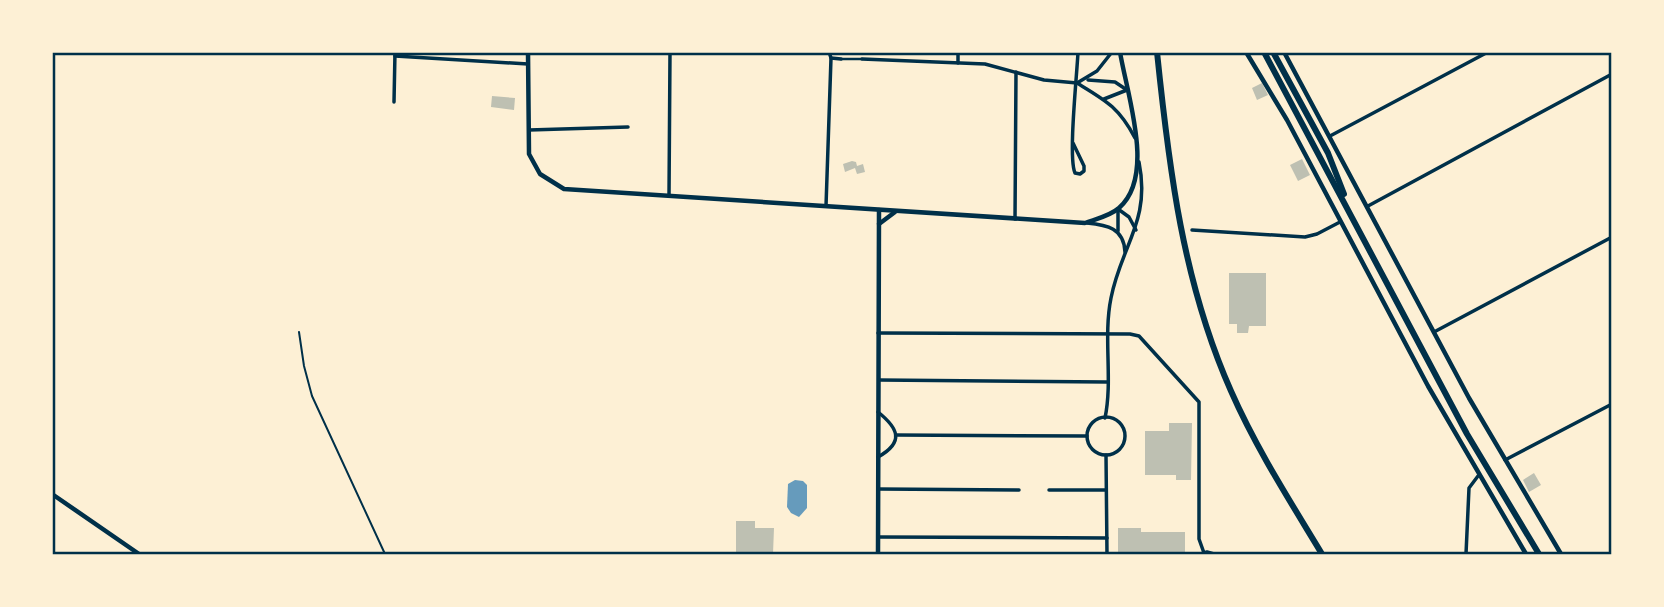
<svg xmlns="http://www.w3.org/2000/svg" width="1664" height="607" font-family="'Public Sans',sans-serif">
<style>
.water{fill:#669bbc}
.building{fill:#bec0b2}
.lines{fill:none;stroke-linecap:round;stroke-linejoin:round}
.service{stroke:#003049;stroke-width:2}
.pedestrian{stroke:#003049;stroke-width:2.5}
.minor{stroke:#003049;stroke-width:3.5}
.tertiary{stroke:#003049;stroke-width:4.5}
.motorway{stroke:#003049;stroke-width:6}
.neatline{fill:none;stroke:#003049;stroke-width:2.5}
</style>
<rect width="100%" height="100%" fill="#fdf0d5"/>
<path class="water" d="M795,480l8,1 4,4v23l-8,9 -8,-4 -4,-6 1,-23z"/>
<g class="building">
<path d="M1262,83l6,12 -11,5 -5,-12z"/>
<path d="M492,96l23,2 -1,12 -23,-3z"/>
<path d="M1302,159l8,16 -12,6 -8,-16z"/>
<path d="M852,161l4,1 1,4 6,-2 2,8 -8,2 -2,-6 -10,4 -2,-8z"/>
<path d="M1229,273h37v53h-17l-1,7h-11v-9h-8z"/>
<path d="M1169,423h23l-1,57h-15v-5h-31v-44h24z"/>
<path d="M1534,473l7,12 -12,7 -6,-12z"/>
<path d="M736,521h19v7h19l-1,26h-37z"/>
<path d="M1118,528h23v4h44v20h4v2h-71z"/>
</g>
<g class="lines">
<path class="service" d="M299,332l5,34 8,30 73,158"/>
<path class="pedestrian" d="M841,59h21"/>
<g class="minor">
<path d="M813,52l15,1"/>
<path d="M395,56l133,8"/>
<path d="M831,58l10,1"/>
<path d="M862,59l123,5 59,16 33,3 20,-12 15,-19"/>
<path d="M958,63v-11"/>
<path d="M1088,80l27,2 12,8 -23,9"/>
<path d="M1077,83c28,17 42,24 58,55"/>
<path d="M394,102l1,-50"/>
<path d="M529,130l99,-3"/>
<path d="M1330,136l158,-84"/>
<path d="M1073,143l11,23v5l-4,3 -5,-1c-7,-15 2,-98 3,-121"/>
<path d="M669,196l1,-144"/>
<path d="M826,206l5,-148 -2,-6"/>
<path d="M1368,206l244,-132"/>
<path d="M1118,209l11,8 7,13"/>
<path d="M1118,209v22"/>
<path d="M1015,219l1,-147"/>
<path d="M1087,223c20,2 37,5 38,29"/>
<path d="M1192,230l113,7 12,-3 23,-12"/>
<path d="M1434,332l178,-95"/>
<path d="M878,333l252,1 9,2 60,66v137l5,14"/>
<path d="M879,380l228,2"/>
<circle cx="1106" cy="436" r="19"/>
<path d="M1105,418c8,-38 -2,-81 6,-120 10,-52 40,-77 28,-136"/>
<path d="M896,435l191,1"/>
<path d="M1106,455l1,99"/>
<path d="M878,457c27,-15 20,-29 0,-45"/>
<path d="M1505,460l107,-56"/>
<path d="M878,489l141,1"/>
<path d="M1049,490h57"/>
<path d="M878,537l229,1"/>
<path d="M1201,554l6,-2 7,2"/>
<path d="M1466,554l3,-66 9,-12"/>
</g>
<g class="tertiary">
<path d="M528,52l1,102 11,20 24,15 521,34c11,-4 25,-7 34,-15 37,-32 8,-113 1,-156"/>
<path d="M1246,52l41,68 141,266 98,168"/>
<path d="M1284,52l185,346 92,156"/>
<path d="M879,224l16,-12"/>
<path d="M52,494l87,60"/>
<path d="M878,554l1,-344"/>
</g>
<g class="motorway">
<path d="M1157,52c12,117 26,231 74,339 25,57 59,110 91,163"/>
<path d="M1264,52l203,382 72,120"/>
<path d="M1273,52l55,101 16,41"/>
</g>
</g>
<rect width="1664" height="607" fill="none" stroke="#fdf0d5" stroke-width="108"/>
<rect x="54" y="54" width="1556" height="499" class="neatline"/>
</svg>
